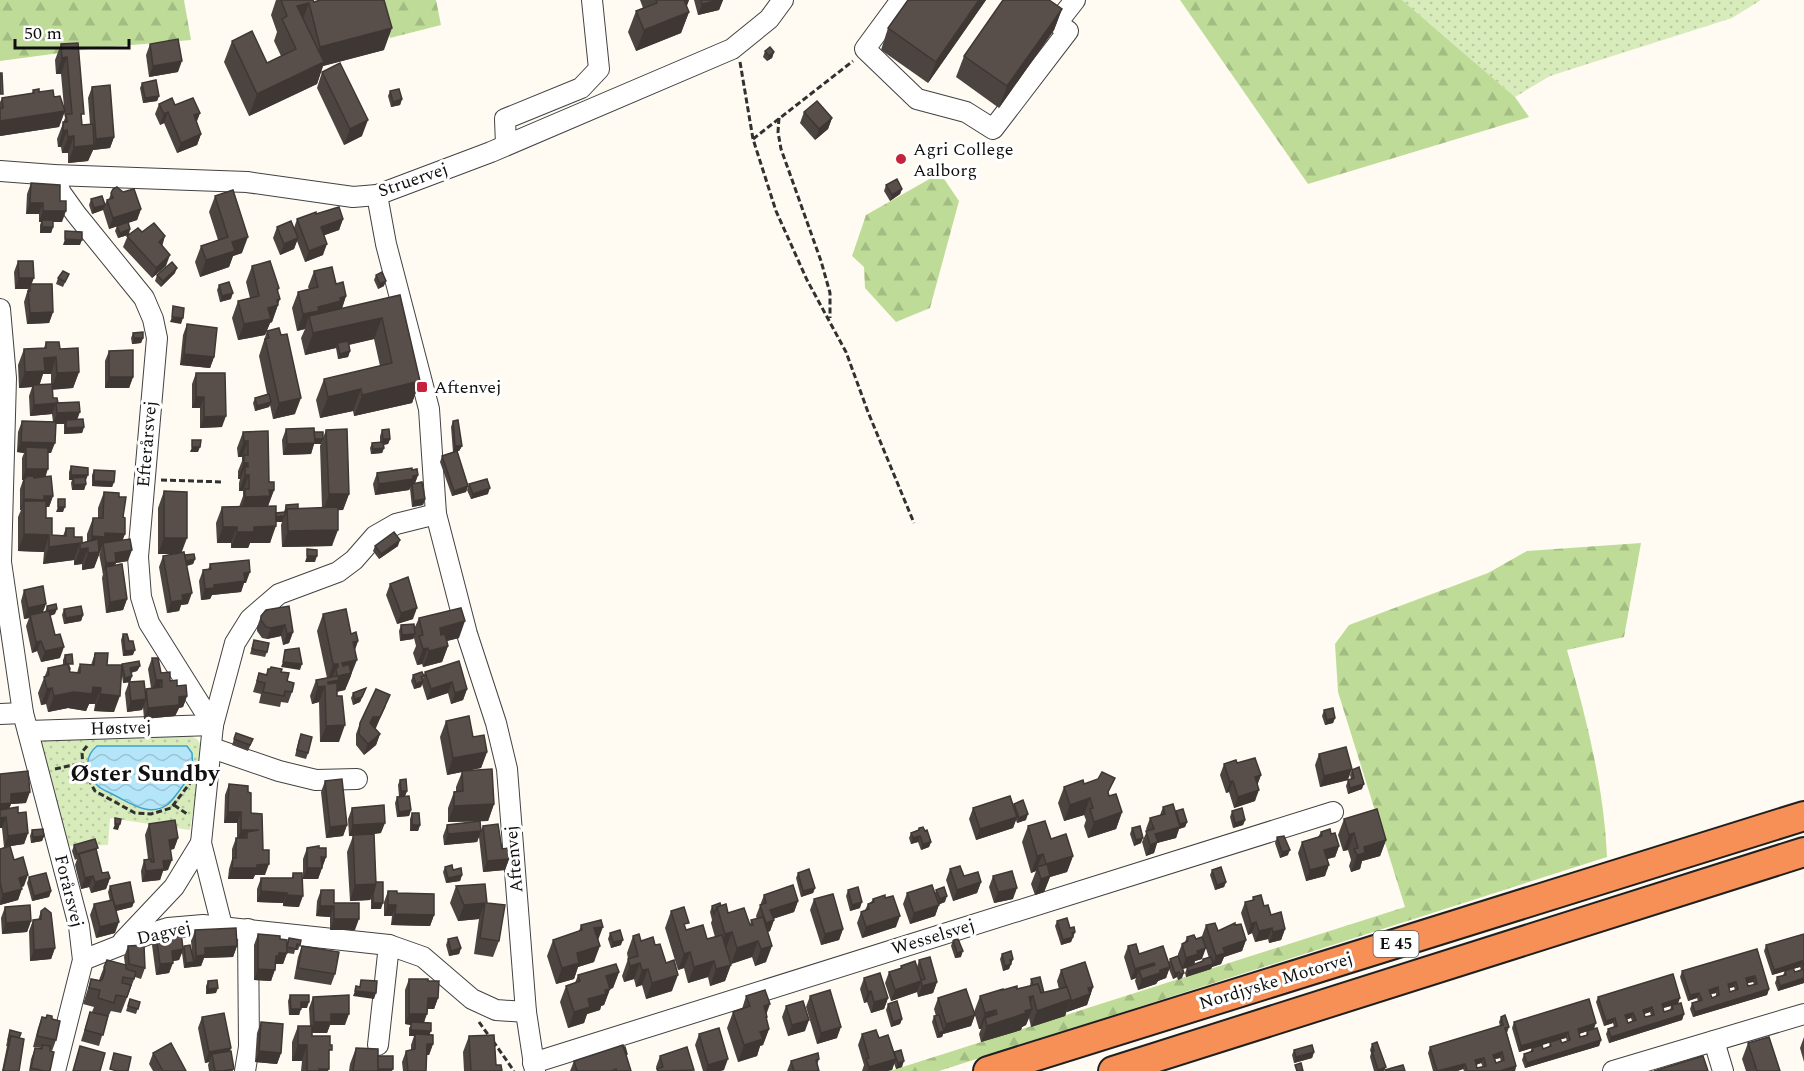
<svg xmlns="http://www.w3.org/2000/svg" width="1804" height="1071" font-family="Spectral,serif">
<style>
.grass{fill:url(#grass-dots)}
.forest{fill:url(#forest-firs)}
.water{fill:url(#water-waves);stroke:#3aa4d1;stroke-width:1.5}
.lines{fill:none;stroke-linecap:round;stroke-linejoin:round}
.minor-casing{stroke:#424242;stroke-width:22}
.highway-casing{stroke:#202020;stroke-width:32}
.path{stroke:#313131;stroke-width:3;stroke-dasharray:6 3;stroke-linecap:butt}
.minor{stroke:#fff;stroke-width:20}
.highway{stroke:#f79057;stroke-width:28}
.wall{fill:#4c4440;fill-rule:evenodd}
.shaded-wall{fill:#3e3734}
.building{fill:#584f4b;stroke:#3e3734;stroke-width:1.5;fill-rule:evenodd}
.poi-dot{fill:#c4233b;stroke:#fff;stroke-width:2}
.labels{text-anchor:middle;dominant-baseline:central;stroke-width:6;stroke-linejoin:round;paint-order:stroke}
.shield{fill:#fff;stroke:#575757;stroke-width:1.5}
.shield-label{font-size:16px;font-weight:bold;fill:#0f0f0f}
.poi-label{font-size:18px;fill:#0f0f0f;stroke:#fff;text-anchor:start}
.street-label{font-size:18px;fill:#0f0f0f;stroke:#fff}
.district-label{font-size:24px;font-weight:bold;fill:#0f0f0f;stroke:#fff}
</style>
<defs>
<pattern id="grass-dots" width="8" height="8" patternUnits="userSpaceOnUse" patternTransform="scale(1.5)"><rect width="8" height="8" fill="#d8ebba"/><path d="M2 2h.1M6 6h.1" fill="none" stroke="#b8c89f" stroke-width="1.8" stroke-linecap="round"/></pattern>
<pattern id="forest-firs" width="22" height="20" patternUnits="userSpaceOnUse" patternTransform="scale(1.5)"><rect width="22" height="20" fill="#bedc98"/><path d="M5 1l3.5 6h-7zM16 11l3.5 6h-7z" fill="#a2bc82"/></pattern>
<pattern id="water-waves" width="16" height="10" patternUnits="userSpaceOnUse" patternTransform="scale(1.5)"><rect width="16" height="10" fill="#b5e5f8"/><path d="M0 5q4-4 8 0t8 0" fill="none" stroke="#9ac3d3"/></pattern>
</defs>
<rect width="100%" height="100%" fill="#fffbf2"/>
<g class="grass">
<path d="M1402,0h359l-29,18 -182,58 -35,21z"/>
<path d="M186,734l11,5 6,9 -13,82 -80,-12 -2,27 -43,1 -24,-105 4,-4z"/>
</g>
<g class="forest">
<path d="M0,0h184l7,40 -94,8 -97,13z"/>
<path d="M379,0h57l5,25 -51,13z"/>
<path d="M1180,0h222l113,97 14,20 -221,67z"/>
<path d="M940,173l19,28 -29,107 -34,14 -31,-34 -1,-21 -12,-11 14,-41z"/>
<path d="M1641,543l-17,94 -57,13c19,67 37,136 40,207l-668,214h-49l515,-164 -67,-215 -3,-48 14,-19 139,-52 39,-22z"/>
</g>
<path class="water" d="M97,746h90l5,7 1,19c-7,8 -18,27 -26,33 -18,12 -37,-2 -53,-10 -5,-3 -12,-5 -16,-9 -13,-11 -14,-30 -1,-40z"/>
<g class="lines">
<g class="minor-casing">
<g id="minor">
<path d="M901,0l-36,49 52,50 49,13 27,17 75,-98 -43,-31"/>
<path d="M1057,23l18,-23"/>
<path d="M506,145l-1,-26 76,-31 18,-19 -7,-69"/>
<path d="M0,171l54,4 193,7 106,15 24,-2 114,-43 241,-103 37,-30 14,-19"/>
<path d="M54,175l7,18 15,21 68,84 9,21 4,19 -19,219 3,40 8,26 64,102"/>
<path d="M377,195l9,49 43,165 7,105 31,120 29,89 11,46 19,243 9,59"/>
<path d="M0,309l6,69 -5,184 22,151 56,213 4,34 -28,111"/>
<path d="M0,714l23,-1"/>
<path d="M28,731l185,-6"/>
<path d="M212,748l67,23 37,9 41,-1"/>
<path d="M222,926l-21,-83 12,-118 22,-82 15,-24 29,-25 59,-22 16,-12 21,-24 21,-12 40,-10"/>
<path d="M123,941l51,-54 27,-44"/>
<path d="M83,960l66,-26 19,-6 35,-3 186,20 34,12 49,42 24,11 30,2"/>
<path d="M1714,1041l9,30"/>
<path d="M378,1045l11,-100"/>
<path d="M533,1063l800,-251"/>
<path d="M245,1071l4,-24 -1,-118"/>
<path d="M1613,1071l191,-57"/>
</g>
</g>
<g class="highway-casing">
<g id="highway">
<path d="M988,1071l816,-255"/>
<path d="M1113,1071l691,-219"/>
</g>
</g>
<g class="path">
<path d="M740,62l13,77 23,72 31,69 39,72 22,60 46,111"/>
<path d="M779,118l-1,14 3,17 40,112 9,32v25"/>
<path d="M753,139l100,-78"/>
<path d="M161,480l63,2"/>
<path d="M87,746l-5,6 1,17 12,22 40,22 16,1 20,-6 19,-25"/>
<path d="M55,769l27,-6"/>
<path d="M174,805l13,9"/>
<path d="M479,1022l10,14"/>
<path d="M493,1041l21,30"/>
</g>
<use href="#minor" class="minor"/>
<use href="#highway" class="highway"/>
</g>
<g class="wall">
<path d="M276,0h37l1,2 70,48 -61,16 -6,18 -68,32 -25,-54 8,-21 35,22 14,-7 -7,-15 3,-9 -6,-17z"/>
<path d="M640,0h49l-3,7 3,5 -8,21 -45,18 -8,-19 8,-21 7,-3z"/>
<path d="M694,0h29l-4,10 -21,5z"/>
<path d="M908,0h78l-58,83 -47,-33 7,-22z"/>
<path d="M1062,9l-8,21 -55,78 -43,-31 8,-21z"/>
<path d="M78,43l4,82 8,-1 -2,-26 4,-11 22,50 -4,11 -17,2 -5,11 -20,2v-10h-6l-1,-6h-3l-1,-8 8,-21 -1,-5 -5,14 -59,9v-34l2,-4 30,-5 1,-3 21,7 10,10 -3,-33h-5l-1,-14 6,-16z"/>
<path d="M150,44l28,28 -29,5 -3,-22z"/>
<path d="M765,51l9,1 -2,6 -5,3 -4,-4z"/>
<path d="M322,72l40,64 -18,9 -27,-57z"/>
<path d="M142,83l17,13 -2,5 -14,2 -3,-15z"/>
<path d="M390,91l12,8 -2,6 -9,2 -3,-11z"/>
<path d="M159,104l16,1 25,8 -4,9 5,12 -4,11 -20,8 -13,-30 -4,2 -5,-11z"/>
<path d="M804,112l28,6 -4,11 -13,11 -15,-17z"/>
<path d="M31,183l29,18 2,21h-9v5l-2,6h-11v-8l1,-3h-2v-8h-13l1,-20z"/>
<path d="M886,185l16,4 -2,5 -10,7 -6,-10z"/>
<path d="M111,193l30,16 -4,11 -9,3 2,6 -1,6 13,-3 20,14 4,20 -14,12 -29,-31 5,-12 -10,3 -3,-7 2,-5 -8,3 -6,-19 -11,4 -3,-9 2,-6 14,5 2,-4 2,-1z"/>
<path d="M215,196l27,57 -9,3 -4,11 -29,10 -5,-15 6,-16 17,-6 -9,-28z"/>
<path d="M316,214l27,5 -4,11 -15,5 -1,20 -18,7 -8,-21 -3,8 -14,6 -7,-17 4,-11 17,1 3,-9z"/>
<path d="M18,261l13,23 22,28 -4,11 -22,1 -3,-22 4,-13h-13l-1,-17z"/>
<path d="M252,266l27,22 -1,3v14l-6,17 -2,1 -5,12 -27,5 -6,-22 6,-17 12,-3 -4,-16z"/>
<path d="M314,271l22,13 10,12 -4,13 58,-14 20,86 -8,22 -58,13 -1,-5 -33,7 -4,-18 8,-21 56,-13 -6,-27 -25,6 1,6 -2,6 -10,2 -2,-11 -31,7 -4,-17 4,-9 -8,2 -5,-23 6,-16 11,-3 -1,-2z"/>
<path d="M175,273l-14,14 -6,-6 2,-6z"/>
<path d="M69,274l-6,13 -7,-3 2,-6z"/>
<path d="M376,275l8,11 -6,3 -4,-9z"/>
<path d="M219,285l12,14 -11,3 -3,-12z"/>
<path d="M187,324l27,33 -4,11 -30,-3 3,-30z"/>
<path d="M267,331l28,83 -22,5 -3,-14 -1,2 -14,4 -2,-8 2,-5 12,-4 -8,-38z"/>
<path d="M133,333l10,5 -2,5 -9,1 -1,-6z"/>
<path d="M46,342l14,7 19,23 -6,16 -21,1 1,9 4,5 20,17 7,7 -2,6 -18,1v-10h-8l-5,29h-3l-2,24 7,19 -4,11h-3v11l6,17 11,1 3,-8 8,9 8,6 5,-1v-8l6,-16h5v-10l6,-16 15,5 4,20 2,17 -3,6 6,21 -12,2 -1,2 12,34 -4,11 -17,3 -4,-35 1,-4 -4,-20 2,-4 -7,18 -12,2v-6l-8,1v-5l-31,4 1,-12 -26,-1v-34l3,-7h-1v-21l3,-9h-1v-22l2,-5 -7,-1 1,-20 4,-11 31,1 -1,-8 -22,2 -1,-20 3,-9 -13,1 -1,-23 6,-16 20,-1zM43,374h8v10l-12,1z"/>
<path d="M109,351l24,26 -4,11h-24v-27z"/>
<path d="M196,373l26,54 -22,1v-20h-8v-24z"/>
<path d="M453,421l9,25 -3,5h-2l11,35 -2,6 -14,4 -12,-34 2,-6 11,-4 -2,-25z"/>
<path d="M286,429l28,3 7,12h-7l-3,10 -28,1 -1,-15z"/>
<path d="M326,430l23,64 -6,16h-5l-6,36 -50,1 -1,-22 1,-3h-6l-6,21h-20l-2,5h-17v-5h-14l-1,-20 6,-16h17l4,-11v-5h-4v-8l1,-4h-2v-8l4,-10v-4h-4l-1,-9 6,-16 26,50 5,8 -6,16 8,7 8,-1 2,-7 12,4 24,-1 -2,-62z"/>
<path d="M382,430l8,9 -2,5 -5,1 1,3 -2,5 -11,1 -1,-6 2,-5 8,-1v-6z"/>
<path d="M71,466l15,14v4l-2,6h-12l-1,-7 1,-3h-3v-8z"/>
<path d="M94,470l20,12 -2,5 -20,-1v-11z"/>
<path d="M412,470l6,5 -3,8 10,16 -2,6 -11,2 -2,-18 1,-2 -2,3 -34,5 -2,-11 4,-11z"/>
<path d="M469,484l19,10 -17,5 -4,-9z"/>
<path d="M164,491l18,62 13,6 -2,5 -6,2 1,38 -7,1 -2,6 -12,2 -8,-46 4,-11 10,-2h-15v-46z"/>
<path d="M375,546h23l-19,13 -6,-8z"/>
<path d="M210,564l36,19h-2l-3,9 -29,3 -2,4 -9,1 -2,-19 4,-11h5z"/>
<path d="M390,584l23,35 -16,5 -11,-29z"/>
<path d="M24,590l19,22h2l2,-6 8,8 -5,2 10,42 -19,4 -4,-11 -5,2 -6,-27 3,-8 -5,1 -3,-18z"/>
<path d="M64,609l19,6 -2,6 -17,3 -2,-9z"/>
<path d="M266,610l27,22 -4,11 -6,2 -2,-9 -14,3 -5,-1 -5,-7v-4l4,-11z"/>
<path d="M323,614l28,20 7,7 -3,9 -4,26 -6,14 -8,2 2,50h-19l-1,-40 -7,2 -2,-8 6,-16 11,-2 -10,-47z"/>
<path d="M419,618l40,20 -12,3 1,5 -6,16 -19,5 -1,-3 -5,1 -4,-12 3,-7 -2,-8 -1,1 -13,2 -1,-10 2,-6 13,4z"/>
<path d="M123,634l10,21 -10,1 -2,-16z"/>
<path d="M254,640l13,12 -2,5 -15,-3z"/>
<path d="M95,653l12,12h15v-1l18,2 -3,5 -6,2 1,3 -2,6 -7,1 -1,-7 -8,36 -20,-1 1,-7h-6l-3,7 -18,-3 -20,4 -2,-8 -5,1 -3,-12 10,-25 15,-3v-5l2,-5 6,14 -1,1v2l7,1 2,-7 12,-1z"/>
<path d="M152,658l9,15 16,13 10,10 -4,11 -4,1 -4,8 -31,3 -1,-12 -1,3 -15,2 -2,-19 4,-11 16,10 1,-3 5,-1 -3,-19z"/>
<path d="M268,669l13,3 6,9 5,11 -4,11 -7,-1 -1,5 -21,-4 2,-9 -8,-2 6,-19 7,2z"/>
<path d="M425,672l42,17 -4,11 -12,4 -3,-11 -21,7 -5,-16 -1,3 -7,2 -3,-8 2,-6 11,1 -2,4z"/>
<path d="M353,693h11l-4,9 -7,3 -2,-7z"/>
<path d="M386,706l-11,22 5,6 -4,11 -12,10 -8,-10v-11l4,-11z"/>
<path d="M1324,710l11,8 -2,5 -8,2 -3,-9z"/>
<path d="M446,721l27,16 14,15 -6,16 -12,2 25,34 -6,17 -40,1v-14l6,-16 2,-1v-4l6,-15 -15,3 -7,-38z"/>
<path d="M236,733l17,6 -5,12 -16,-6z"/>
<path d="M299,739l9,14 -2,6 -11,-3z"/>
<path d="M1319,754l29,26 -28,7 -5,-22z"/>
<path d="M1237,763l24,12 -4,10 -2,16 -21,7 -5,-16 -3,1 -6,-18 4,-11z"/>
<path d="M1352,770l10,19 -14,5 -2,-8 2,-6 3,-1 -1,-4z"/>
<path d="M0,774l26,29 -15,1 -2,5 9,4 10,20 -4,11 -20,3 -2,-19h-2z"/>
<path d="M400,780l7,11 -2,5 -6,1 -1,-12z"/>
<path d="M325,781l22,44 -4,11 -17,2 -5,-46z"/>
<path d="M229,784l19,8 3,21 14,62h-10l-2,4h-25l1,-10 3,-10v-10l4,-11h1v-15h-13l1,-28z"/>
<path d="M1084,784l25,11 13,17 -6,17 -28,9 -4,-12 2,-6 -2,-5 -20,6 -6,-18 6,-16z"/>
<path d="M397,797l14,13 -2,6 -12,1 -2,-14z"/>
<path d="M1014,804l12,16 -9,3 -1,-3 -3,8 -37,12 -7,-21 4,-11 40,-3z"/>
<path d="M1163,807l13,6v-2l11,11 -2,5 -6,2 -3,9 -19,5 -3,10 -8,3 -4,-14 5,-11 -1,-2 4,-11 10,-3z"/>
<path d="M352,808l29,25 -13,2 13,74h-10v-10l-1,1 -20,1 -3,-49 6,-16h-4l-1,-17z"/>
<path d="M1232,811l13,9 -2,5 -10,3 -3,-11z"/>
<path d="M412,813l8,12 -2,6h-8v-12z"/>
<path d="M1344,819l42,21 -6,16 -18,5 -2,8 -9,3 -2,-6 2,-6 -3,-10 -5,1 -5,-16z"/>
<path d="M149,824l29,14 -4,11 -4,1 -2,20 -5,1 -3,9 -18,2 -1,-11 3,-11 4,-1 -3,-24z"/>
<path d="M447,825l34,5 2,-4 19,23 7,10 -4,11 -22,2 -4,-35 -2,5 -33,3 -1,-9z"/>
<path d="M1028,826l23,13 22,17 -6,16 -17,5 -6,15 -9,3 -4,-11 5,-13 -5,2 -9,-31z"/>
<path d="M919,828l12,14 -2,5 -8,3 -3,-8 -7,2 -2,-6 2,-5 7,-3z"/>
<path d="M1132,828l9,15 -7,3 -4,-12z"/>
<path d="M32,830l12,6 -2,5 -11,2 -1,-7z"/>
<path d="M1321,832l10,2 8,12 -4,11 -8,2 -2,17 -19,5 -8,-28 4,-11 16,-5z"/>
<path d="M1277,837l11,18 -8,3 -5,-15z"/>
<path d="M74,845l22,7 6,21 8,5 -4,11 -15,4 -2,-6 -8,2 -6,-24 2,-6 -2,1 -3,-9z"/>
<path d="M307,848l19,9 -8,22h-15v-20z"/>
<path d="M0,849l14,11 10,26 -2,1 -4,13 -18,5z"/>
<path d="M445,867l17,8 -2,6 -14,2 -3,-11z"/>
<path d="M950,869l14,7 17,6 -4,11 -24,8 -7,-21z"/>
<path d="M1212,870l14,12 -2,5 -9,3 -5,-15z"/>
<path d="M293,873l6,34 -16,-1v-3l-26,-1v-13l4,-11h31z"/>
<path d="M798,873l17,15 -2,5 -12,4 -5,-19z"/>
<path d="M993,876l20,23 -19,4 -5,-16z"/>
<path d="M29,877l22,14 -2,6 -17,4 -5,-18z"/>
<path d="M110,886l24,16 -2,5 -16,4 -1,22 -19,5 -6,-23 4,-11 16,-3 -2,-9z"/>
<path d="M456,886l31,17 12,38 -6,16 -19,-3 5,-35 -21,2 -8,-18z"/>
<path d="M321,890l13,13 21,27h-25v-13l-14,-1 1,-15z"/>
<path d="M848,890l12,18 -10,3 -4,-15z"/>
<path d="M936,890l9,12 -6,2 -4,12 -25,8 -7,-20 4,-11h28z"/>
<path d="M388,891l46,24 -4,11 -39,-1 1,-9h-8v-14z"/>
<path d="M764,895l34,6 -4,11 -21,7 1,1 -4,11 -2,1 -2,30 -11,4 -3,-9 -21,7 -6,17 -15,5 -2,-9 -20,6 -4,-15 -6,2 -13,-42 6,-17 15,19 21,9 8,-2 -4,-14 1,-3 -2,-8 2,-6h9l7,7 22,12 1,-5 6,-1 -1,-3z"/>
<path d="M1253,897l11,9 7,9 14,14 -4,11 -12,3 -1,-4 -13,3 -3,-9 -4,2 -7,-22 4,-11 7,-1z"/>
<path d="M814,899l29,30 -4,11 -18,5 -11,-35z"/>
<path d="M873,899l23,28 -34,11 -5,-15 4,-11 4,-2 3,-6 3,-2z"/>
<path d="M5,907l26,14 -4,11 -25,2 -1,-16z"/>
<path d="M41,911l14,37 -4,11 -21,2 -1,-30 4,-11h5z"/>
<path d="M1057,921l18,11 -4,10 -10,3 -6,-19z"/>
<path d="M581,925l17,16 -4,21 -16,5 -4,12 -18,5 -9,-28 6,-16 26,-9z"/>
<path d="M1206,925l12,6 17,-6 11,15 -4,11 -18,6 -3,7 -9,3 -1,2 -25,8 -1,-4 2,-5 -4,1 -1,9 -4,2 -1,-3 -4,2 -4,-10 -3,9 -8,3 -2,3 -18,6 -3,-9 1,-3 -5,2 -7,-23 4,-11 11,8 30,8 1,-3 8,-3v-2l4,-10 3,-2 2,-5 15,22 -7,2 -1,4 8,-3 1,-3 6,-1 -7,-22z"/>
<path d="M195,930l42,16 -4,11 -29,1 -3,8 -9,1v-2v2l-8,1 -2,-15 -3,7 -6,1 -4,12 -13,2 -4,-30 4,-11 27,14 1,-2 8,8 -1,-13z"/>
<path d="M610,933l11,12 -10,3 -3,-9z"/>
<path d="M258,934l42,11 -2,5h-3l-1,4 -7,-1 -4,11h-7l-5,17 -17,-1v-35z"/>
<path d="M1804,934v49l-26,8 -3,-8 2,-6 6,-2 2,-4 -13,4 -8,-24 2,-6zM1800,967l1,3 -6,2 -2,-3z"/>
<path d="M633,936l39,55 -26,8 -4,-14 -6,2 -2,-8 -10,3 -2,-6 6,-17 -1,-6z"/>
<path d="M448,939l13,9 -2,6 -10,2 -3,-11z"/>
<path d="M953,940l8,17 -6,1 -4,-12z"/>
<path d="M128,946l17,22 -4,11 -6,-2 -14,36 -10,-2 -4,8 -8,27 -18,-5 9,-29h2l2,-5 -11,-3 8,-25 8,1 5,-13 21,-2 -1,-8z"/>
<path d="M302,946l33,28 -4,11 -37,-6 4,-22z"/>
<path d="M1757,949l12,40 -2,6 -74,22 -3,-8 2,-6 6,-2 -1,-3 -9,3 -8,-24 2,-6zM1753,982l1,3 -6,1 -1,-3zM1734,987l1,3 -5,2 -1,-4zM1716,993v3l-4,2 -1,-4z"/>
<path d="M1002,954l11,5 -4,10 -6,2 -3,-12z"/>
<path d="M919,960l18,22 -4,11 -15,4 -1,-5 -26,9 -6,-18 4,-11 11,-3 1,-3 16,1z"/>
<path d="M1061,970l32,17 -6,18 -20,7v-2l-2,6 -34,11 -2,-9 -3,7 -4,2 -1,3 -40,12 -2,-8 2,-5h-2l-5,-17 6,-16 23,-6 14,-1 13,-3 1,-7 13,14 15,-4 -2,-8z"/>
<path d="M619,972l-6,16 -3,1 -6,16 -3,1 -1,4 -13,4 -3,9 -16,5 -8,-26 6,-16 9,-3 3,-8z"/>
<path d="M864,978l24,20 -4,11 -13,4 -4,-11 -3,1 -4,-14z"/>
<path d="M409,979l19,2 10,17 -4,11h-7l-3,14 9,21 -4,11h-2l-1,16h-23l-1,-9 4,-11 5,-1v-5l3,-9h-5v-8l2,-3 -6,-1v-34z"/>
<path d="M208,981l8,12 -10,1v-8z"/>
<path d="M290,995l17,13h-6l-2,7h-10l-1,-14z"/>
<path d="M746,996l21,18 -1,6 3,9 -6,16 -3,1 -3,10 -19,6 -11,-34 6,-16 9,-3z"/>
<path d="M810,996l27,42 -20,6 -11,-37z"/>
<path d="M313,997l32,28h-15l-3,8h-15v3l17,21 -1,14h-27l1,-10h-10v-19l6,-16h12l-1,-18z"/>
<path d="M1598,997l80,6 6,11 -2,6 -73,23 -3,-9 2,-5 6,-2 -1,-4 -9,3 -8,-24zM1671,1006l-1,4 -6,2 -1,-4zM1650,1012l1,4 -6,1 -1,-3zM1631,1018l1,3 -4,2 -1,-4z"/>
<path d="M938,998l37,17 -4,11 -28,8 -1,3 -5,1 -5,-16 2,-6h2l-2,-7z"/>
<path d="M130,999l10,3 -4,12 -10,-3z"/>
<path d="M888,1004l14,15 -2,5 -9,3 -5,-17z"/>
<path d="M786,1006l19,25 -17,5 -6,-19z"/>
<path d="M42,1017l10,2 4,21 -4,11 -2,-1v21h-21l2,-12 4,-11h6l-8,-1 5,-19z"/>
<path d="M202,1017l29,31 -1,3 3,20h-24l-1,-6 1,-3 -4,1 -7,-35z"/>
<path d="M1501,1017l8,10 -2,6 9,33 -1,5h-51l-1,-2 -5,2h-25l-5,-18 2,-6 70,-21 -1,-4zM1500,1058l1,3 -5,2 -1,-4zM1481,1063l2,4 -6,1 -1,-3z"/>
<path d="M261,1022l20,31 -4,11 -22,-2 2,-29z"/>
<path d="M1514,1022l80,7 7,11 -2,6 -74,22 -3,-8 2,-6 6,-2 2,-4 -13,4 -7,-24zM1587,1031l-1,4 -6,2 -1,-3zM1566,1038l1,3 -5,2 -2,-4zM1550,1042l-1,5 -6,2 -1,-4z"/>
<path d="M10,1030l9,41h-17l5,-25h-1z"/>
<path d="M699,1034l25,36 -4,1h-17l-8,-26z"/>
<path d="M862,1034l17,4 15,14 8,15 -6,2 -2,-6 -2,7 -5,1h-25l2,-6 -6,-20z"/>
<path d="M469,1036l27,29 6,6h-38l-1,-19z"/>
<path d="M1804,1037v25l-4,-14z"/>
<path d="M1748,1043l32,28h-34l-4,-12z"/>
<path d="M1372,1044l12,27h-10l-4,-14 1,-4 -1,-3z"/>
<path d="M356,1048l22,8 14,15h-43l1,-7z"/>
<path d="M1294,1050l20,2 -2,6 -18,5 -2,-8z"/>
<path d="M153,1053l33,18h-33l-4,-7z"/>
<path d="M627,1054l-1,2 5,15h-61l4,-10z"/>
<path d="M660,1056l34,15h-37l-1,-4z"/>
<path d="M819,1059l-2,6 2,6h-32l4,-10z"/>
</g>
<g class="shaded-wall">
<path d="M683,0h6l-5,14 5,-2 -8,21 -45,18 8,-21z"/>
<path d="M720,0h3l-4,10 -21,5 4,-11z"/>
<path d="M979,0h7l-58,83 8,-21z"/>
<path d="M309,3l-8,21 -4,-18z"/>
<path d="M1062,9l-8,21 -55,78 8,-22z"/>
<path d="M392,28l-8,22 -61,16 -6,18 -68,32 8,-22 56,-26 7,-21z"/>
<path d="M774,52l-2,6 -5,3 2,-5z"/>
<path d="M67,57l-6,17h-5l6,-16z"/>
<path d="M182,61l-4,11 -29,5 4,-11z"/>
<path d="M159,96l-2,5 -14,2 2,-5z"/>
<path d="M402,99l-2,6 -9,2 2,-5z"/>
<path d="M65,111l-6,16 -59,9v-15z"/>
<path d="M168,112l-4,11 -4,2 4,-11z"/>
<path d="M200,113l-4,11 -2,-9z"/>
<path d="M832,118l-4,11 -13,11 4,-11z"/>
<path d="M368,120l-6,16 -18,9 6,-16z"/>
<path d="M67,130l-6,17h-3l5,-16z"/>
<path d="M201,134l-4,11 -20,8 4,-10z"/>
<path d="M74,136l-6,17h-6l6,-16z"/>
<path d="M114,137l-4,11 -17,2 -5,11 -20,2 6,-16 20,-2 2,-6z"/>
<path d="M902,189l-2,5 -10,7 2,-6z"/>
<path d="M30,203h13l-4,11h-13z"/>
<path d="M105,205l-2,5 -11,4 2,-6z"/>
<path d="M141,209l-4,11 -28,9 4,-11z"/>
<path d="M43,211h23l-4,11h-20v-2l-1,2h-2z"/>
<path d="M343,219l-4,11 -22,8 4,-11z"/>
<path d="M42,227h11l-2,6h-11z"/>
<path d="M130,229l-2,6 -10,3 2,-5z"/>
<path d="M165,236l-3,11 -3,-5z"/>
<path d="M248,237l-6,16 -9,3 -4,11 -29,10 6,-17 26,-18z"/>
<path d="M298,238l-4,11 -14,6 4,-11z"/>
<path d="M65,239l17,1 -2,5h-17z"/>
<path d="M327,244l-4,11 -18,7 4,-11z"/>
<path d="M170,255l-4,11 -14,12 4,-10z"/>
<path d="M177,268l-2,5 -14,14 2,-6z"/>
<path d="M19,278h15l-4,10v-4l-2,5h-13z"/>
<path d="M386,281l-2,5 -6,3 2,-5z"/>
<path d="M233,293l-2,6 -11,3 2,-6z"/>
<path d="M346,296l-6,17 -31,3 -4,13 -8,2 6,-17 15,-7z"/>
<path d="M280,299l-8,23 -2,1 -5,12 -27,5 6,-16 24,-16 9,-8z"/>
<path d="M53,312l-4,11 -22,1 3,-11z"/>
<path d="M172,317l11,1 -2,6 -11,-2z"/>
<path d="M382,318l-8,21 -36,8 -1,-4 -1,5 -31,7 8,-22z"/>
<path d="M134,338h9l-2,5 -9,1z"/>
<path d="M350,351l-2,6 -10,2 2,-5z"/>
<path d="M184,354l30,3 -4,11 -30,-3z"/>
<path d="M56,357l-5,17h-8l-4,13 -6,-2 -1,2 -13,1 6,-16 19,-14z"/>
<path d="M79,372l-6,16 -22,2 6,-17z"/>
<path d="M109,377h24l-4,11h-24z"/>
<path d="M420,381l-8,22 -58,13 8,-21z"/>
<path d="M361,389l-8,22 -33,7 8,-21z"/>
<path d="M196,397h8l-4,11h-8z"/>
<path d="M301,398l-6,16 -22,5 6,-16z"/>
<path d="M271,402l-2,5 -14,4 2,-5z"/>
<path d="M56,403l-4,11 -22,2 4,-11z"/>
<path d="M80,412l-4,11 -10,-3 -2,4h-11l4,-11z"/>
<path d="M226,416l-4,11 -22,1 4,-11z"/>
<path d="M84,427l-2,6 -18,1 2,-6z"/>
<path d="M314,439h9l-2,5h-7l-3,10 -28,1 4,-11z"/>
<path d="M383,439h7l-2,5 -7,1z"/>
<path d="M244,441h4l-6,16h-4z"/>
<path d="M21,442l34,1 -4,10h-25v-6l-2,6 -7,-1z"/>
<path d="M455,446h7l-3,5 -6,1z"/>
<path d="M192,447h8l-2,5h-8z"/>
<path d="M384,448l-2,5 -11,1 2,-5z"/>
<path d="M244,463h4l-3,9v-5l-5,12h-2z"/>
<path d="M26,469h22l-4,11 -18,-4 -2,4v-2l-1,2h-1z"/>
<path d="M71,475h17l-2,5h-12l-1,-2 -1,2h-3z"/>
<path d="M245,475h4l-6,16h-4z"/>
<path d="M418,475l-4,11 -2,-2 -3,6 -34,5 4,-11z"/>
<path d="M94,481l20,1 -2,5 -20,-1z"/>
<path d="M86,484l-2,6h-12l2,-5z"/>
<path d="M468,486l-2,6 -14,4 2,-5z"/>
<path d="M490,488l-2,6 -17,5 2,-5z"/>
<path d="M269,490h5l-6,16 -28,7 5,-16z"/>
<path d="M329,494h20l-6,16 -20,1z"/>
<path d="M44,496h9l-4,11h-7l-18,-6 -3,9h-1l4,-11z"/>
<path d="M425,499l-2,6 -11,2 2,-6z"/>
<path d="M58,507h7l-2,5h-7z"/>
<path d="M284,516l-2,6h-9l2,-5z"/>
<path d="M276,526l-6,17h-20l-2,5h-17l6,-16 17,-5z"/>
<path d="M223,527h14l-6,16h-14z"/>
<path d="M338,530l-6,16 -50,1 6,-16z"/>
<path d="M105,533l20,1 -6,16 -16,-7 -9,25 -12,2 6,-17v-4l4,-13z"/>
<path d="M24,534l25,1 -5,17 -26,-1z"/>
<path d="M164,538h23l-6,16h-23z"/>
<path d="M400,540l-2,6 -19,13 2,-5z"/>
<path d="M80,543l-6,17 -31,4 6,-17z"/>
<path d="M88,548l-6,16 -8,1 6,-16z"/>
<path d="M132,550l-4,11 -12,2 -4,10 -6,-6 -4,7 4,-11 9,-10z"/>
<path d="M307,556h10l-2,6h-10z"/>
<path d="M195,559l-2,5 -9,2 2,-5z"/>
<path d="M250,572l-4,11h-2l-3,9 -29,3 -2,4 -9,1 4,-11 39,-16z"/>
<path d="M192,593l-4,11 -7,1 -2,6 -12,2 4,-11 11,-7z"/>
<path d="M127,599l-4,11 -17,3 4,-11z"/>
<path d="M46,604l-4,11h-12l-1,3 -5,1 4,-11z"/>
<path d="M417,608l-4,11 -16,5 4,-11z"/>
<path d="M57,609l-2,5 -9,3 2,-6z"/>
<path d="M83,615l-2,6 -17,3 2,-6z"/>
<path d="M465,621l-6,17 -25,6 6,-16z"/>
<path d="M285,625l-4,11 -14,3 4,-11z"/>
<path d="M293,632l-4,11 -6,2 4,-11z"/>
<path d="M415,634l-2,5 -13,2 2,-6z"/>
<path d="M41,641l-4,10 -5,2 4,-11z"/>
<path d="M358,641l-6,16 1,-15z"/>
<path d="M448,646l-6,16 -19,5 6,-16z"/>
<path d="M64,647l-4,11 -19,4 4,-11z"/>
<path d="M428,648l-6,16 -5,1 6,-16z"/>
<path d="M135,650l-2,5 -10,1 2,-5z"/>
<path d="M357,660l-12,30 -11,2 -1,5 -5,-15 8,-1 6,-18z"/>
<path d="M283,662l19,2 -2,6 -19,-3z"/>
<path d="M333,664h5l-7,16 -3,1z"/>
<path d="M140,666l-3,5 -9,2 2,-5z"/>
<path d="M132,676l-2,6 -7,1 2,-5z"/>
<path d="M156,680h6l-4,11h-6z"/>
<path d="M423,681l-2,6 -7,2 2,-5z"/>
<path d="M452,682l-4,11 -21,7 4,-11z"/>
<path d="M325,686l-6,16 -7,2 6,-17z"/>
<path d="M93,687l8,1 -6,16h-6l-3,7 -18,-3 -20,4 6,-16z"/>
<path d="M52,688l-6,16 -5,1 6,-16z"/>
<path d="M366,688l-6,14 -7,3 2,-6z"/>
<path d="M467,689l-4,11 -12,4 4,-11z"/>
<path d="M100,694l20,2 -6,16 -20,-1z"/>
<path d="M390,695l-14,33h-7l4,-11z"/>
<path d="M187,696l-4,11 -4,1 -4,8 -31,3 4,-11 31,-11z"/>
<path d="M146,699l-4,11 -15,2 4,-11z"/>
<path d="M1335,718l-2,5 -8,2 2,-5z"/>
<path d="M345,725l-6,17h-19l6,-16z"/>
<path d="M380,734l-4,11 -12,10 4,-11z"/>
<path d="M487,752l-6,16 -34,7 6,-17z"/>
<path d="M1352,769l-4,11 -28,7 4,-11z"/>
<path d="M1261,775l-4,11 -2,-9z"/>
<path d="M1233,781l-4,11 -3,1 4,-11z"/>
<path d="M1364,784l-2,5 -14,5 2,-6z"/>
<path d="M1259,790l-4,11 -21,7 4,-11z"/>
<path d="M401,791h6l-2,5 -6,1z"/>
<path d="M30,792l-4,11 -15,1 -4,10h-7v-10l11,-10z"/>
<path d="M1090,798l-6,17 -20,6 6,-16z"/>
<path d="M494,804l-6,17 -40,1 6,-16z"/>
<path d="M411,810l-2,6 -12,1 2,-5z"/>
<path d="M228,812h13l-4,11h-13z"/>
<path d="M1122,812l-6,17 -28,9 6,-16z"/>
<path d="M1028,814l-2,6 -9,3 2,-5z"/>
<path d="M6,817l-4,11h-2v-10z"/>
<path d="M1017,817l-4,11 -37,12 4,-11z"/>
<path d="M1245,820l-2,5 -10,3 2,-5z"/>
<path d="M1187,822l-2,5 -6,2 -3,9 -19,5 -3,10 -8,3 9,-22 24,-7 1,-3z"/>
<path d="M385,823l-4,10 -32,3 4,-11z"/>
<path d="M115,824h5l-2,6 -5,-1z"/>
<path d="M347,825l-4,11 -17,2 4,-11z"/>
<path d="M412,825h8l-2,6h-8z"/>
<path d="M241,830h18l-12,8v-6l-4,9h-6z"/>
<path d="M481,831l-4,11 -33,3 4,-11z"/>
<path d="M28,833l-4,11 -20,3 4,-11z"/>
<path d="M1354,833l-6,17 -5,1 6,-16z"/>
<path d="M44,836l-2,5 -11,2 2,-6z"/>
<path d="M920,836l-2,6 -7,2 2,-6z"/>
<path d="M178,838l-4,11 -9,1 4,-10z"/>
<path d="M1143,838l-2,5 -7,3 2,-6z"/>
<path d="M1386,840l-6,16 -18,5 -2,8 -9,3 6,-17 7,-8z"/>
<path d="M931,842l-2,5 -8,3 2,-6z"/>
<path d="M1339,846l-4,11 -15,4 4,-11z"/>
<path d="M1290,850l-2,5 -8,3 2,-6z"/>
<path d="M1043,854l-6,14v-1l-1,4 -5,2 6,-17z"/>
<path d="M1073,856l-6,16 -17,5 -6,15 -9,3 11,-31z"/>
<path d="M321,857h5l-4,11h-5z"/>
<path d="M509,859l-4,11 -22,2 4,-11z"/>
<path d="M172,860l-4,10 -5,1 -3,9 -18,2 4,-11 17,-10z"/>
<path d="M269,864l-4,11h-10l-2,4h-25l4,-11 25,-3z"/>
<path d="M1329,865l-4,11 -19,5 4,-11z"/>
<path d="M307,868h15l-4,11h-15z"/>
<path d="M28,875l-4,11 -9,3 4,-11z"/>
<path d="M462,875l-2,6 -14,2 2,-5z"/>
<path d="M93,876l-4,11 -8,2 4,-11z"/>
<path d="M110,878l-4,11 -15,4 4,-11z"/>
<path d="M981,882l-4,11 -24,8 4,-11z"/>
<path d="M1226,882l-2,5 -9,3 2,-5z"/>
<path d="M376,884l-6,16 -20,1 5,-16z"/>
<path d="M815,888l-2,5 -12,4 2,-6z"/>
<path d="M1017,888l-4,11 -19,4 4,-11z"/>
<path d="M22,889l-4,11 -18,5 3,-11z"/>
<path d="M51,891l-2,6 -17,4 2,-5z"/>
<path d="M261,891l26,2 -4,10 -26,-1z"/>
<path d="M287,895l16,1 -4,11 -16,-1z"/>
<path d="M947,896l-2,6 -7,3 2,-6z"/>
<path d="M798,901l-4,11 -28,9 4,-11z"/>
<path d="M134,902l-2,5 -20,5 2,-6z"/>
<path d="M862,902l-2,6 -10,3 2,-6z"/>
<path d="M373,903h10l-2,6h-10z"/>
<path d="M485,903l-6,16 -21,2 6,-16z"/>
<path d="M388,905h8l-4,11h-8z"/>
<path d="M939,905l-4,11 -25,8 4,-11z"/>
<path d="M320,906h14l-4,11 -14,-1z"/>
<path d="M395,914l39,1 -4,11 -39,-1z"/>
<path d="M900,916l-4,11 -34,11 4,-11z"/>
<path d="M334,919h25l-4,11h-25z"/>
<path d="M774,920l-4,11 -8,3 4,-11z"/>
<path d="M31,921l-4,11 -25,2 4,-11z"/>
<path d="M119,922l-4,11 -19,5 4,-11z"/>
<path d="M1256,922l-4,11 -4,2 3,-11z"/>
<path d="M603,927l-6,16 -3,-15z"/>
<path d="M1272,928l-4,11 -13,3 4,-11z"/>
<path d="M843,929l-4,11 -18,5 4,-11z"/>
<path d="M1285,929l-4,11 -12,3 4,-11z"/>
<path d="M732,932l-6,16 -7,2 6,-16z"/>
<path d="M1075,932l-4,10 -10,3 2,-5 9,-7z"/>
<path d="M623,940l-2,5 -10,3 2,-6z"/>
<path d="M1246,940l-4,11 -18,6 -3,7 -9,3 -1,2 -25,8 2,-6 25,-7 3,-8 7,-8z"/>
<path d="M758,941l-6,16 -21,7 6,-16z"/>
<path d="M237,946l-4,11 -29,1 -3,8 -9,1 4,-11 9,-8z"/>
<path d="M600,946l-6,16 -16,5 -4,12 -18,5 6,-16 15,-15z"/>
<path d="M772,946l-6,16 -11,4 6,-17z"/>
<path d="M55,948l-4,11 -21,2 4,-11z"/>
<path d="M461,948l-2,6 -10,2 2,-5z"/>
<path d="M1206,948l-4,11 -7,2 -1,4 -12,4 4,-11 11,-7z"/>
<path d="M183,949l-4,11 -11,2 4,-11z"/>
<path d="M963,951l-2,6 -6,1 2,-5z"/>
<path d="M690,952l-6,16 -6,2 6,-16z"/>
<path d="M279,953h8l-4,11h-7l-1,3 1,-11z"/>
<path d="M1013,959l-4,10 -6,2 2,-5 5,-6z"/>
<path d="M714,961l-6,16 -20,6 6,-16z"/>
<path d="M1802,961l-2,6 -28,8 2,-5z"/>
<path d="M194,962l-2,5 -8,1 2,-5z"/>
<path d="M173,963l-4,10 -13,2 4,-11z"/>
<path d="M640,963l-6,16 -10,3 6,-16z"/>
<path d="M1154,963l-4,11 -11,-4 -3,8 -5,2 4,-11z"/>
<path d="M731,965l-6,16 -15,5 6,-17z"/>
<path d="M1170,967l-4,11 -8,3 -2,3 -18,6 4,-11 18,-9z"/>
<path d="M258,969l17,1 -4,11 -17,-1z"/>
<path d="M648,969l-6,16 -6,2 6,-17z"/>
<path d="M619,972l-6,16 -13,4 6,-16z"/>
<path d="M1179,972l-2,5 -4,2 2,-6z"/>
<path d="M1184,973l-2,5 -4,2 2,-6z"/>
<path d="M678,975l-6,16 -26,8 6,-16z"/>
<path d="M1755,976l-2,6 -9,2 2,-6z"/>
<path d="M1804,978v5l-26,8 2,-5z"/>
<path d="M921,981l-4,11 -26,9 4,-11z"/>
<path d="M937,982l-4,11 -15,4 4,-11z"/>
<path d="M1736,982l-2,5 -8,2 2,-5z"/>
<path d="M1093,987l-6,18 -20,7 4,-11 17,-13z"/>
<path d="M1718,987l-2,6 -9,2 2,-5z"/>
<path d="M218,988l-2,5 -10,1 2,-5z"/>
<path d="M610,989l-6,16 -3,1 -1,4 -13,4 -3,9 -16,5 6,-16 14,-13z"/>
<path d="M1769,989l-2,6 -74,22 2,-5z"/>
<path d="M355,991l21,2 -2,6 -21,-3z"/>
<path d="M871,991l-4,11 -3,1 4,-11z"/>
<path d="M1699,993l-2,5 -9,3 2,-6z"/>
<path d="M1033,996l-5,14 4,-1 -6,16 -4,2 -1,3 -40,12 6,-16 -2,-8 -4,11h-2l6,-16 11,-3 -6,15 39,-28z"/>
<path d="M428,998h10l-4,11h-10z"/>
<path d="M888,998l-4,11 -13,4 3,-11z"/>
<path d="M1680,998l-2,6 -18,5 2,-5z"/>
<path d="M1071,999l-6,17 -34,11 6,-16z"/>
<path d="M301,1002h8l-2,6h-8z"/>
<path d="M770,1004l-6,17v-15z"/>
<path d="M1652,1007l-2,5 -9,3 2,-5z"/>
<path d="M291,1009h10l-2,6h-10z"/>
<path d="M1633,1013l-2,5 -8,3 2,-6z"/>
<path d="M331,1014h18l-4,11h-15l-3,8h-17l4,-11z"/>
<path d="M409,1014h18l-4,11 -12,-3v3l-6,-1z"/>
<path d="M1684,1014l-2,6 -73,23 2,-6z"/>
<path d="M975,1015l-4,11 -28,8 -1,3 -5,1 2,-5 4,-1 3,-8z"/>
<path d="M766,1017h1l-5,14 7,-2 -6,16 -3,1 -3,10 -19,6 6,-17z"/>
<path d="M1615,1018l-2,5 -9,3 2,-5z"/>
<path d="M902,1019l-2,5 -9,3 2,-5z"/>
<path d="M809,1020l-4,11 -17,5 4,-11z"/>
<path d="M1596,1023l-2,6 -18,6 2,-6z"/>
<path d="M841,1027l-4,11 -20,6 4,-11z"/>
<path d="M411,1030l20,1 -2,5h-20z"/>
<path d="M1568,1032l-2,6 -47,14 2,-6z"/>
<path d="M1601,1040l-2,6 -74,22 2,-5z"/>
<path d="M427,1044h6l-4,11h-6z"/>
<path d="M298,1045h9l-5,16h-10z"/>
<path d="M231,1048l-4,11 -15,-5 -3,8 -4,1 4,-11z"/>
<path d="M259,1051l22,2 -4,11 -22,-2z"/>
<path d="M1314,1052l-2,6 -18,5 2,-6z"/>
<path d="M1502,1052l-2,6 -9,2 2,-5z"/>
<path d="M1484,1058l-3,5 -8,3 2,-6z"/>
<path d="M728,1059l-4,11 -4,1h-14l2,-6z"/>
<path d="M896,1059l-4,11 -5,1h-20l2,-4z"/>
<path d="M904,1061l-2,6 -6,2 2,-6z"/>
<path d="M1465,1064l-2,5 -7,2h-17z"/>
<path d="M1516,1066l-1,5h-15z"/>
<path d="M1386,1067l-2,4h-7l1,-1z"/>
<path d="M319,1069h10l-1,2h-9z"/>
<path d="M377,1069h16l-1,2h-15z"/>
</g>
<g class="building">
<path d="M281,0h32l1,2 6,-2h64l8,28 -72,19 -11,-44 -12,3 27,56 -67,32 -25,-53 20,-10 15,32 29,-14 -14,-30 5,-3z"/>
<path d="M656,0h28l5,12 -45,18 -8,-19 21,-8z"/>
<path d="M701,0h19l-18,4z"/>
<path d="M908,0h71l-43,62 -48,-34z"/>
<path d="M1003,0h46l13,9 -55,77 -43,-30z"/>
<path d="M178,39l4,22 -29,5 -3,-22z"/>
<path d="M78,43l6,71h-3l1,11 11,-1 1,21 -20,2v-11l-6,1 -1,-7 -4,1v-9h4l-1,-8h6l-5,-57 -5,1 -1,-14z"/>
<path d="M770,47l4,5 -5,4 -4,-5z"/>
<path d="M340,63l28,57 -18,9 -28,-57z"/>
<path d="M0,73h2l1,21h-3z"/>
<path d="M156,80l3,16 -14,2 -3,-15z"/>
<path d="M110,85l4,52 -18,2 -4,-52z"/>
<path d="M39,89v3l14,-2 1,7 6,-1 5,15 -65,10v-13h3l-1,-10 32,-5 -1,-3z"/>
<path d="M399,89l3,10 -9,3 -3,-11z"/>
<path d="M172,98l3,7 18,-7 7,15 -6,2 7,19 -20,9 -13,-31 -4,2 -5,-10z"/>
<path d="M817,101l15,17 -13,11 -15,-17z"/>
<path d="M897,179l5,10 -10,6 -6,-10z"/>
<path d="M31,183l29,2v16h6v10h-23v-8h-13z"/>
<path d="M117,187l6,5 11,-3 7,20 -28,9 -6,-18 6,-2 -2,-5 2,-4z"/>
<path d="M233,190l15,47 -16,5 3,9 -29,9 -5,-14 27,-9 -13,-41z"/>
<path d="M102,196l3,9 -11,3 -3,-9z"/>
<path d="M339,207l4,12 -22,8 6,17 -18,7 -12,-32 19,-7v2z"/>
<rect x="42" y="220" width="11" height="7"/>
<path d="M291,221l7,17 -14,6 -7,-17z"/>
<path d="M128,222l2,7 -10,4 -3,-7z"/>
<path d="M154,223l11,13 -6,6 11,13 -14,13 -29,-32 11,-8 4,4z"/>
<path d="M65,231l17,1v8l-17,-1z"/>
<path d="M18,261h15l1,17h-15z"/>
<path d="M270,261l9,27 -2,1 3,10 -3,1 1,5 -10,3 3,11 -27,5 -6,-23 21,-5 -7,-30z"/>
<path d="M172,262l5,6 -14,13 -6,-6z"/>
<path d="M332,267l4,17 7,-2 3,14 -6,2 1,3 -23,6 1,4 -16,3 -5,-22 20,-5 -4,-16z"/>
<path d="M63,271l6,3 -4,8 -7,-4z"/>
<path d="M382,272l4,9 -6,3 -4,-9z"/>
<path d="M229,282l4,11 -11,3 -3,-11z"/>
<path d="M30,284h22l1,28 -23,1 -2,-22h2z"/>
<path d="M400,295l20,86 -58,14 -1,-6 -33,8 -4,-18 68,-16 -10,-45 -69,15 -4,-17z"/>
<path d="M173,306l11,2 -1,10 -11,-1z"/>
<path d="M187,324l30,4 -3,29 -30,-3z"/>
<path d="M279,328l2,7 6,-1 14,64 -22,5 -14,-64 4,-1 -2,-7z"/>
<path d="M143,332v6h-9l-1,-5z"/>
<path d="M348,341l2,10 -10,3 -3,-11z"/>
<path d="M46,342h13l1,7 18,-1 1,24 -22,1 -1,-16 -12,1 1,13 -20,1 -1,-23 22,-1z"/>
<path d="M133,350v27h-24v-26z"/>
<path d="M196,373h29l1,43 -22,1v-20h-8z"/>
<path d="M52,384l1,14h4l1,5 -24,2 -1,-20z"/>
<path d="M269,394l2,8 -14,4 -2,-8z"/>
<path d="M79,402l1,10 -23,1 -1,-10z"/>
<path d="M83,419l1,8 -18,1v-8z"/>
<path d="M458,420l4,26h-7l-2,-25z"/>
<path d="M22,421l34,1 -1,21 -34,-1z"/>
<path d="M314,428l1,15 -28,1 -1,-15z"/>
<path d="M347,429l2,65h-20l-3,-64z"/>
<path d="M389,429l1,10h-7l-1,-9z"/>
<path d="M268,431l1,51h5v8h-5l1,6 -25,1v-8h4v-14h-4v-8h3v-4h-4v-8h4v-14h-4l-1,-9z"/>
<path d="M314,432h9v7h-8z"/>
<path d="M192,440h9l-1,7h-8z"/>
<path d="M383,442l1,6 -11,1 -1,-6z"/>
<path d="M26,447l22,1v21h-22z"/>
<path d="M457,451l11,35 -14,5 -12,-35z"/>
<path d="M71,466l17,2v7h-17z"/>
<path d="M412,468v2l5,-1 1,6 -5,1v3l-34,5 -2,-11z"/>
<path d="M94,470l21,1 -1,11 -20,-1z"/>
<path d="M26,476h8v2l17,-2 2,20h-9v4l-20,-1v-21h2z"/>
<path d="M85,477l1,7 -12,1 -1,-7z"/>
<path d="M487,479l3,9 -17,6 -4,-10z"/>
<path d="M422,482l3,17 -11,2 -2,-17z"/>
<path d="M164,491l23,1v46h-23z"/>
<path d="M104,492l15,1v4h7l-3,20 2,1v16l-20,-1v4l-13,-1 1,-18h10z"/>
<rect x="58" y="499" width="7" height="8"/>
<path d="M24,501h22v17h6v17l14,1v-8h8v9h8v6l16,-4 1,13 -11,1v-5l-8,1v-6l-31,4v-12l-25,-1z"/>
<path d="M298,504v5h-11l-1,1v-5z"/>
<path d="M276,506v20l-22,1v5h-17v-5h-14l-1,-20z"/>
<path d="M338,507v23l-50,1 -1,-22z"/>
<path d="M286,512l-2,4 -8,1v-4z"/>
<path d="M394,532l6,8 -19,14 -6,-8z"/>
<path d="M130,539l2,11 -17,3 1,9 -10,1 -3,-20z"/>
<path d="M307,549l10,1v6h-10z"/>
<path d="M184,552l8,41 -10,2 1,5 -12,2 -8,-46z"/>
<path d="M194,554l1,5 -9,2 -1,-6z"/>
<path d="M249,560l1,12 -6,1 1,8 -31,4v3l-9,1 -2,-19 8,-1 -1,-5z"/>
<path d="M122,564l5,35 -17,3 -4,-35z"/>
<path d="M408,577l9,31 -16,5 -11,-29z"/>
<path d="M43,586l3,18 -18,4 -4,-18z"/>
<path d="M56,604l1,5 -9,2 -1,-5z"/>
<path d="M81,606l2,9 -17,3 -2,-9z"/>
<path d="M289,606l4,26 -6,2 -2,-9 -14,3 -5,-1 -5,-7v-4l5,-6z"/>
<path d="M461,608l4,13 -25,7 1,7 4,-1 3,12 -19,5 -1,-3 -5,1 -4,-13 4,-1 -4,-17z"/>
<path d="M346,609l5,25 5,-2 2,9 -5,1 4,18 -15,3 1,3 6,-2 2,9 -13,3 1,4 -11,2v2l9,-1v13h5l3,29 -19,1 -1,-40 -7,1 -2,-7 21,-4 -1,-8 2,-1v-3h-5l-10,-50z"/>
<path d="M49,611l6,24 5,-1 4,13 -19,4 -4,-10 -5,1 -6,-27z"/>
<path d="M414,624l1,10 -13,1 -1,-10z"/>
<path d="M123,634h4l2,7h4l2,9 -10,1z"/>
<path d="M254,640l15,3 -2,9 -15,-3z"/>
<path d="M299,648l3,16 -19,-2 2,-12z"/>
<path d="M95,653h13l-1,12h15l-2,31 -20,-2 1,-6 -8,-1 -1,7 -18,-2 -20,4 -2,-8 -5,1 -3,-12 5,-2 -1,-7 20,-4 2,8 10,1v-9l14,1z"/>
<path d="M72,654l1,10h-7l-1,-9z"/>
<path d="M152,658h6l3,15 9,-1v9l7,-1v6l9,-1 1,11 -8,1v8l-31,3 -2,-19 16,-2v-7h-6z"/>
<path d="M139,661l1,5 -10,2 2,8 -7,2 -3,-14z"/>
<path d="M459,661l8,28 -12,4 -3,-11 -21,7 -6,-17z"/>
<path d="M271,667l11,2 -1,3 8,1 -2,8 7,2 -2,9 -7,-1 -1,5 -21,-4 2,-9 -8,-2 2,-8 8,2 1,-6h2z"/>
<path d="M422,672l2,4 -3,1 2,4 -7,3 -3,-9z"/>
<path d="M144,681l2,18 -15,2 -2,-19z"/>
<path d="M366,688l-4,9 -7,2 -2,-6z"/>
<path d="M376,689l14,6 -10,22h-7l-3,6 10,11 -12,10 -9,-10 1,-11z"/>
<path d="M1333,708l2,10 -8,2 -3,-10z"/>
<path d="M469,716l4,21 11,-2 3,17 -34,6 -7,-37z"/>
<path d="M236,733l17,6 -3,6 -16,-6z"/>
<path d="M301,734l11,3 -4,16 -11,-3z"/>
<path d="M1346,747l6,22 -28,7 -5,-22z"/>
<path d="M1255,758l6,17 -6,2 4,13 -21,7 -5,-16 -3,1 -6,-18 12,-4 1,3z"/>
<path d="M1359,767l5,17 -14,4 -2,-8 6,-2 -2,-8z"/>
<path d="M492,769l2,35 -40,2v-14l9,-1 -1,-20z"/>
<path d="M28,771l2,21 -19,2v9l-11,1v-30z"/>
<path d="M1102,772l13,6 -7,14 1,4 7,-2 6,18 -28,10 -4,-13 3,-1 -3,-10 -20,7 -6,-18 19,-7 1,4 14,-5z"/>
<path d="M342,779l5,46 -17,2 -5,-46z"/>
<path d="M406,779l1,12h-6l-1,-11z"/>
<path d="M229,784l19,2v6l3,1v20l11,1 1,36h6v14l-12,1v3h-25l1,-10h3v-20h11v-6l12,-2h-18v-18h-13z"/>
<path d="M409,796l2,14 -12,2 -2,-15z"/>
<path d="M1010,796l7,21 -37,12 -7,-21z"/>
<path d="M1023,800l5,14 -9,4 -5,-14z"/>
<path d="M1173,804l7,23 -25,7 3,8 -8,3 -4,-14 8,-2 -4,-11 15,-4 -2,-7z"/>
<path d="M384,805l1,18 -32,2 -1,-17z"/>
<path d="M18,807v6l8,-1 2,21 -20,3 -2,-19 -6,1v-8z"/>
<path d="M1242,808l3,12 -10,3 -3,-12z"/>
<path d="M1183,809l4,13 -7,2 -4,-13z"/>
<path d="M1377,809l9,31 -22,7 1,6 -8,2 -3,-6 4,-1 -4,-15 -5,2 -5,-16z"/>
<path d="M412,813h7l1,12h-8z"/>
<path d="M115,818l6,1 -1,5h-5z"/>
<path d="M175,820l3,18 -9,2 3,20 -9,1 1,8 -18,2 -2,-11 7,-1v3h3l-5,-38z"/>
<path d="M480,821l1,10 -33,3 -1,-9z"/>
<path d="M1045,821l6,18 15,-5 7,22 -27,8 -3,-10 -6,2 -9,-30z"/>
<path d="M498,824l4,25 6,-1 1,11 -22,2 -4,-35z"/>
<path d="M1140,826l3,12 -7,2 -4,-12z"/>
<path d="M923,827l2,4 2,-1 4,12 -8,2 -3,-8 -7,2 -2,-5 8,-3v-2z"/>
<path d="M43,829l1,7 -11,1 -1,-7z"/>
<path d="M1330,829l1,5 4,-1 4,13 -15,4 5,15 -19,5 -8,-28 20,-6 -1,-4z"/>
<path d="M374,834l2,50 -21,1 -2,-50z"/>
<path d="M1284,836l6,14 -8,2 -5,-15z"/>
<path d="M95,839l3,9 -21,6 -3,-9z"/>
<path d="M10,846l4,14 9,-3 5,18 -9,3 3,11 -19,5 -3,-11v-34z"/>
<path d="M319,846v2h7v9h-5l1,11h-15v-20z"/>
<path d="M96,849l6,24 6,-1 2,6 -15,4 -2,-6 -8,2 -6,-24z"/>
<path d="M1047,864l3,12 -9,3 -4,-12z"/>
<path d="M452,865l1,5 8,-2 1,7 -14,3 -3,-11z"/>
<path d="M960,866l4,10 14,-4 3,10 -24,8 -7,-21z"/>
<path d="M1221,867l5,15 -9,3 -5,-15z"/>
<path d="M809,869l6,19 -12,3 -5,-18z"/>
<path d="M1012,871l5,17 -19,4 -5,-16z"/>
<path d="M46,873l5,18 -17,5 -5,-19z"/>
<path d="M293,873h9l1,23 -16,-1v-2l-26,-2v-13h32z"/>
<path d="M130,882l4,20 -19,4 -2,-6 -3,-14z"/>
<path d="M376,882h7v21h-10v-9z"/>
<path d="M485,884l2,19 18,2 -6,36 -19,-3 5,-35 -21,2 -8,-19z"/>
<path d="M793,885l5,16 -28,9 4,10 -8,3 -6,-18 6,-2 -2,-8z"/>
<path d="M932,885l7,20 -25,8 -7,-20z"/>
<path d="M858,887l4,15 -10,3 -4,-15z"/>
<path d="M944,887l3,9 -7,3 -4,-9z"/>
<path d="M321,890h13v13h25v16h-25v-13h-14z"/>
<path d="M388,891h9v2l37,1v21l-39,-1 1,-9h-8z"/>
<path d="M833,894l10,35 -18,5 -11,-35z"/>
<path d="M885,895v3l8,-2 7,20 -34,11 -5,-15 8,-3 -1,-5 6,-2 -1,-3z"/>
<path d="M1261,895l3,11 4,-1 3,10 10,-3 4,17 -12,3 -1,-4 -13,3 -3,-9 -5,2 -6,-22 9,-2 -1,-3z"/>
<path d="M113,900l6,22 -19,5 -6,-23z"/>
<path d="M720,903l1,3 -4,1 -3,7 -2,-8z"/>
<path d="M726,904l2,9 16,-5 6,17h3l-2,-5 12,-3 9,29 -11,3 -3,-8 -21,7 -5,-16 -7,2 -8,-27z"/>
<path d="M30,905l1,16 -25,2 -1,-16z"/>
<path d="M684,907l5,16 -5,1 2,6 17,-5 4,14 15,-4 9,30 -15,4 -2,-8 -20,6 -4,-15 -6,2 -13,-43z"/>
<path d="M45,908l6,5 4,35 -21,2 -1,-30 8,-1v-8z"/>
<path d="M1067,918l3,10 4,-1 1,5 -3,1 1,4 -10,3 -6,-19z"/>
<path d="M601,920l2,7 -9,1 6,18 -23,7 2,10 -17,5 -9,-28 29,-10 -1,-5z"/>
<path d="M1215,923l3,8 17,-8v2l6,-1 5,16 -23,8 2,5 -9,3 -10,-31z"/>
<path d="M236,928l1,18 -32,2v7l-9,1 -1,-26z"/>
<path d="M620,930l3,10 -10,2 -3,-9z"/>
<path d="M181,931l2,18 -11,2 1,12 -13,1 -4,-30z"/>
<path d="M258,934l22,2v3l7,1v13h-8v3h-3l-1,14 -17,-1z"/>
<path d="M639,934l2,7 12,-4 2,8 5,-1 6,19 8,-3 4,15 -26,8 -4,-14 -6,1 -2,-7 -10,3 -2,-7 10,-3 -5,-20z"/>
<path d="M1804,934v34l-2,-7 -28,9 -8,-25z"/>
<path d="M1194,935l2,4 6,-2 4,11 -9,3 1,3 -12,4 -4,-14 6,-3 -1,-4z"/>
<path d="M457,937l4,11 -10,3 -3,-12z"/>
<path d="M289,938l12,2 -1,5 -3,-1 -1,5 -9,-2z"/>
<path d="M958,939l5,12 -6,2 -4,-13z"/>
<path d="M1136,944l3,10 24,-8 7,21 -10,3v3l-18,6 -3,-9 16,-5 -1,-2 -19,6 -7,-23z"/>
<path d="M144,945l1,23 -16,-4 -1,-18z"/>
<path d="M190,945l4,17 -8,1 -2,-17z"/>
<path d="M302,946l37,6 -4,22 -37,-6z"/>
<path d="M1757,949l12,40 -74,23 -3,-9 10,-3 -3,-7 -9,2 -8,-24zM1755,976l2,8 -9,2 -2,-8zM1736,982l2,7 -8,3 -2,-8zM1718,987l1,8 -7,3 -3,-8z"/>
<path d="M1011,951l2,8 -3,1 1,4 -6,2 -3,-12z"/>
<path d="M1178,956l6,17 -4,1 -1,-2 -4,1 -5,-14z"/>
<path d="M930,957l7,25 -15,4 -1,-5 -26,9 -6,-18 13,-4 -1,-2 14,-5 6,19 4,-1 -6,-19z"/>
<path d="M1211,957l2,7 -25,7 -1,-4 16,-6v-2z"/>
<path d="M107,960l19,5v4l10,3 -2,7 -11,-2 -1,6 9,2 -4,12 -11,-2 -2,8 -16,-5 2,-8 -11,-2 2,-9 10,2 2,-3 2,-8 -1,-3z"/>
<path d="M1085,962l8,25 -5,1 2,6 -19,7 -10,-31z"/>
<path d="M616,964l3,8 -13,4 4,13 -5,1 1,4 -18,5 2,8 -16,5 -8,-26 14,-5 -2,-6z"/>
<path d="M1793,968l2,4 9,-3v9l-24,8 -3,-9 9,-2 -1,-4z"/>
<path d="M880,973l8,25 -14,4 -3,-11 -3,1 -4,-14z"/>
<path d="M1673,974l7,24 -18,6 2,8 9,-3 -1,-4 9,-2 3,11 -73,23 -3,-8 9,-3 -2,-8 -9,3 -8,-24zM1652,1007l2,8 -9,2 -2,-7zM1633,1013l3,7 -8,3 -3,-8z"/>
<path d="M1040,977l4,16h-3l-3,-9 -5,1 -2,-6z"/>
<path d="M409,979h19v2h11l-1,17h-10l-1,16h-18z"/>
<path d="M217,980l1,8 -10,1v-8z"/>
<path d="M361,980l16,1 -1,12 -21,-2 1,-5 4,1z"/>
<path d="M1038,984l3,9 26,-6 4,12 -34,12 -4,-15 -4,1 3,12 -7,2 1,2 -39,13 -2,-8 12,-4 -1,-4 -11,3 -5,-17 23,-7v1l14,-4v3z"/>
<path d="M966,989l9,26 -29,9 -8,-26z"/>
<path d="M765,990l5,14 -6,2 3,11h-1l3,12 -9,3 3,7 -19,6 -11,-33 17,-6 -4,-10z"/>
<path d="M830,990l11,37 -20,6 -11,-37z"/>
<path d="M290,995h19v7h-8v7h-10z"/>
<path d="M349,995v19h-18v8h-17l-1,-25z"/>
<path d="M130,999l10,3 -2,7 -10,-3z"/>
<path d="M1589,999l7,24 -18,6 2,8 8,-2 -1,-4 10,-3 4,12 -74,23 -3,-9 9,-3 -1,-3 10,-3 1,4 8,-3 -1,-4 10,-3 2,4 8,-3 -2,-8 -47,14 -7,-24z"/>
<path d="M803,1001l6,19 -17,5 -6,-19z"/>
<path d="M897,1001l5,18 -9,3 -5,-18z"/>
<path d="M90,1012l18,4 -5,19 -18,-5z"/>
<path d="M224,1013l7,35 -22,4 -7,-35z"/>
<path d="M47,1015l5,1v3l8,2 -4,19 -19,-4 5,-19 4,1z"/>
<path d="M939,1015l5,16 -5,2 -5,-17z"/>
<path d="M1505,1015l4,12 -4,1 11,38 -16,5h-33l-2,-7 -28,7 -7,-24 73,-22 -2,-8zM1502,1052l2,8 -8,3 -3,-8zM1484,1058l2,8 -9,2 -2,-8z"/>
<path d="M261,1022l22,2 -2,29 -22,-2z"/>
<path d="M411,1022l20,1v8l-20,-1z"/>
<path d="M298,1026h14v10h18v9h2v5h-3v19h-10v2h-12v-26h-9z"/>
<path d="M719,1028l9,31 -20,6 -9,-31z"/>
<path d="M10,1030l11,3 -2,5 -8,-2 -2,5 -1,-1z"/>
<path d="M876,1030l3,8 9,-3 8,24 -27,8 -3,-8 3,-1 -7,-24z"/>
<path d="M415,1034l18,1v9h-6l-1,27h-18l-2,-20 9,-2z"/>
<path d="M494,1035l2,30h5l1,6h-31l-2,-35z"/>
<path d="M11,1036l13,3 -5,32h-16z"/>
<path d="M1769,1037l11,34h-23l-9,-28z"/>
<path d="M1377,1042l9,25 -8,3 -6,-19h2l-2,-7z"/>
<path d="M171,1043l15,28h-23l-10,-18z"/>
<path d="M42,1045l8,1v5l4,1 -4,19h-6l-13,-3 4,-20 7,1z"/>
<path d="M623,1045l8,26h-15v-2l-5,2h-34l-3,-10z"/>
<path d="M1312,1045l2,7 -18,5 -2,-7z"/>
<path d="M80,1046l25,7 -5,18h-27z"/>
<path d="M623,1047h2l2,7h-1z"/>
<path d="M687,1047l7,23 -36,1 -1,-2 6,-2 -3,-11z"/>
<path d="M356,1048l22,1v22h-25z"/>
<path d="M901,1050l3,11 -6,2 -4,-11z"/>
<path d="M231,1051l3,18 -12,2h-7l-3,-17z"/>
<path d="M114,1053l17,4 -3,14h-11l-7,-2z"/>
<path d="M818,1053l1,6 -3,1 3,11h-25l-3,-10z"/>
<rect x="378" y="1056" width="15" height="13"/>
<path d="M1703,1056l5,15h-54z"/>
<path d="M1301,1063l2,8h-6l-2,-6z"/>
<path d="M1403,1065l2,6h-19l-1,-1z"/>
</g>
<g class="poi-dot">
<circle cx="901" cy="159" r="6"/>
<rect x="416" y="381" width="12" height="12" rx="3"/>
</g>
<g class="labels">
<rect class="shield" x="1373.5" y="931" width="45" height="26" rx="4.5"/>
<g class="shield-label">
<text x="1396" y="944">E 45</text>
</g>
<g class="poi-label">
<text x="913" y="149">Agri College<tspan x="913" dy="21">Aalborg</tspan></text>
<text x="434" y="387">Aftenvej</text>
</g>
<g class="street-label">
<text transform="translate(413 180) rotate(-19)">Struervej</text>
<text transform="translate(147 444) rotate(-85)">Efterårsvej</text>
<text transform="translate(121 728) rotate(-2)">Høstvej</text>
<text transform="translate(514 859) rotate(-95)">Aftenvej</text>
<text transform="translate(69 891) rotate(76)">Forårsvej</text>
<text transform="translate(164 933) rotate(-13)">Dagvej</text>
<text transform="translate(933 937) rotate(-17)">Wesselsvej</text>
<text transform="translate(1276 981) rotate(-17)">Nordjyske Motorvej</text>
</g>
<g class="district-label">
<text x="145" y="774">Øster Sundby</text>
</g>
</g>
<path d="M15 39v9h114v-9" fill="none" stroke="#0f0f0f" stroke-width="3"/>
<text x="24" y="39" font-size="18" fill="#0f0f0f" stroke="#ffffff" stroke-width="4.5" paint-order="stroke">50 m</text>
</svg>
